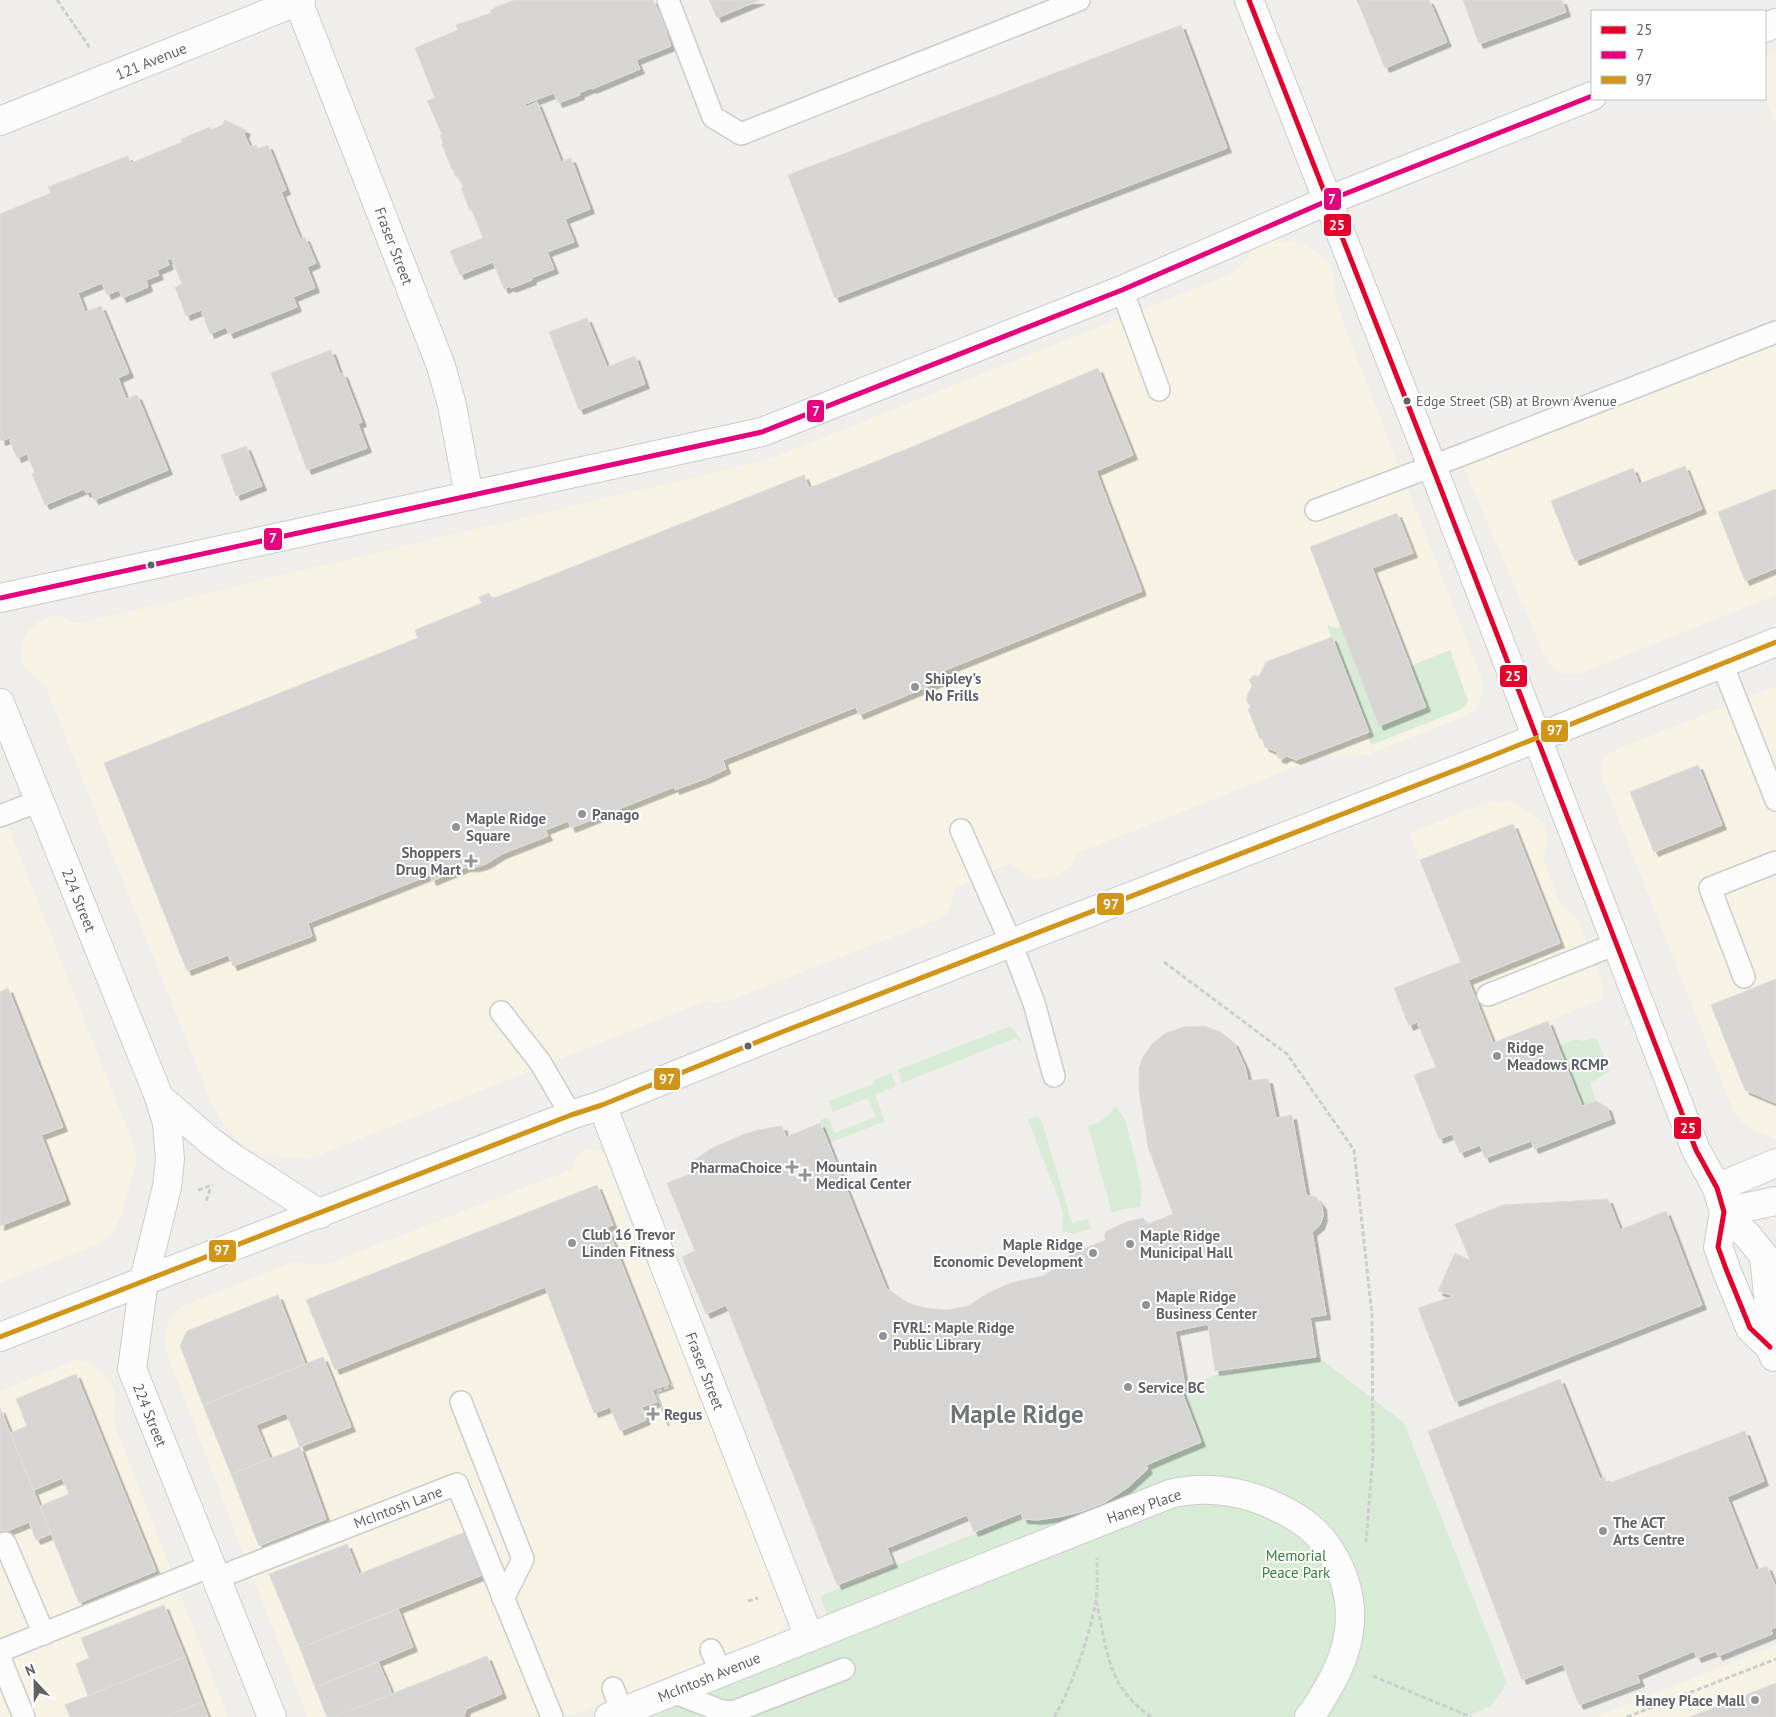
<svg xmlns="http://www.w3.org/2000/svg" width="1776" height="1717" font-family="'PT Sans',sans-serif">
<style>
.commercial{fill:#f7f3e4}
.green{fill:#d8ebd6}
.building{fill:#d6d5d3;stroke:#deddd9;filter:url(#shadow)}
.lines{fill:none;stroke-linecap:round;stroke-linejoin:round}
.service-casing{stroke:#cbcccc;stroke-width:24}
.minor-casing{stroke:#cbcccc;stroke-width:30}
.tertiary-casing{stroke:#cbcccc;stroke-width:30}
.secondary-casing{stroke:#cacacb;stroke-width:30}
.path{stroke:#cacfcc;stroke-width:3;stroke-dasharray:5 2.5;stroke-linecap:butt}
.service{stroke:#fdfcfc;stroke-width:21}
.minor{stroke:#fdfcfc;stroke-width:28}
.tertiary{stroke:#fdfcfc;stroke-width:28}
.secondary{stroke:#fdfcfc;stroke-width:28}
.bus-1-casing{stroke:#fff;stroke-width:9}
.bus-2-casing{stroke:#fff;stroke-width:9}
.bus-3-casing{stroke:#fff;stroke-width:9}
.bus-1{stroke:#e4002b;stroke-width:5}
.bus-2{stroke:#e5007d;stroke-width:5}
.bus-3{stroke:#d1951a;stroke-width:5}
.bus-dot{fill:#5f6368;stroke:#fff;stroke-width:2}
.poi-dot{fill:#919496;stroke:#fff;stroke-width:2}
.labels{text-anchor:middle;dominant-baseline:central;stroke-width:4;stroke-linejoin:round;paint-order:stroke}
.bus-label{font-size:14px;fill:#5f6368;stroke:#fff;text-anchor:start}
.street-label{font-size:15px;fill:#5f6368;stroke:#fff}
.poi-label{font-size:15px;font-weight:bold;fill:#5f6368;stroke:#fff;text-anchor:start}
.park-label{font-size:15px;fill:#348238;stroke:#fff}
.town-label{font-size:25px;font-weight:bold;fill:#70757a;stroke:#fff}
.line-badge{stroke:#fff;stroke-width:2}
.badge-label{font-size:14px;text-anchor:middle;font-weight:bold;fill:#fff}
</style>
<defs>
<filter id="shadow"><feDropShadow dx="4.5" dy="4.5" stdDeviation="0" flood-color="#0004"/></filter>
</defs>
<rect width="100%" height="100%" fill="#efeeea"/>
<g class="commercial">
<path d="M1776,50v74l-11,-27v-43z"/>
<path d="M1279,241l14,1 15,4 21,17 3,6 5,36 7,20 138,355 1,10 -6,18 -9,7 -101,40 -42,1 -20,7 -225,89 -4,4 -7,12 -13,8 -15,3 -14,-3 -8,-5 -8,-8 -57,25 -3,17 -4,8 -6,5 -218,85 -20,-1 -389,155 -26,2 -26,-5 -21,-10 -17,-19 -13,-23 -165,-415 -4,-5 -17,-13 -3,-4 -1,-11 2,-13 4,-8 11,-11 14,-6h8l14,7h6l690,-164 466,-187 17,-22 15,-8z"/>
<path d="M1776,332v263l-197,79h-14l-13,-7 -6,-8 -87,-203z"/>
<path d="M1776,686v453l-25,-10 -10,-8 -7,-9 -132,-335 -1,-10 4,-11 12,-7z"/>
<path d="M1501,801l11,2 18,9 14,12 3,16 -3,17 1,6 13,36 5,8 11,8 5,7 23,61 1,16 -110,44 -84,-210 75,-29z"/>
<path d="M0,806l134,340 3,13 -16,57 -7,14 -8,9 -10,6 -96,38z"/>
<path d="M587,1149l13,1 4,5 181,454 2,10 -2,6 -9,8 -204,82h-4l-7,-7 -20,9h-233l-67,-170 -76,-199 1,-18 4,-10 7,-9 8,-6 108,-43 32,3 247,-96 6,-15z"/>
<path d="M76,1360l18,6 7,6 12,16 2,8 -2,25 115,296h-228v-326z"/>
<path d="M1776,1645v72h-180z"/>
</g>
<g class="green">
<path d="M1327,625l9,3 5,-2 38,100 47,-19 -16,-41 40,-16 17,48 1,4 -8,8 -89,35 -4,-12 2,-2z"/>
<path d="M1011,1026l9,12v5l-4,-5 -114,45 -5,-13z"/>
<path d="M1596,1038l14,33 -20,12 6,18 -14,5 -24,-60 18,-7 5,2z"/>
<path d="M891,1073l5,13 -21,9 10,26 -55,22 -10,-23 8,-2 7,15 41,-16 -9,-19 -34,14 -4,-11 45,-17 -1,-4z"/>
<path d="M1116,1106l9,14 9,34 8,38 -2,15 -18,2 -10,4 -24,-87c12,-3 20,-10 28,-20z"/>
<path d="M1037,1116l5,6 30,101 15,-4 4,9 -17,6 -12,-3 1,-17 -3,-11 -32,-83z"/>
<path d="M1317,1356l87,67 103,260 -16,23 -26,11h-819l190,-80 -16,-41 186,-75 74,-6 83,-58 39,-14 -21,-54 9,-2 21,-11z"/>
</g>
<g class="building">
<path d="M515,0h138l14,29h-2l6,17 -35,14 4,9 -48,20 -1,-1 -12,5 1,2 -22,8 -4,-10 -29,11 1,3 11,-5 24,60 10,-4 19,51 -25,10 9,23 -27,10 7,17 -23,9 1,2 -21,8 -1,-2 -6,3 -11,-27 -33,13 -10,-24 33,-13 -11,-28 -2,1 -9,-23 2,-1 -4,-11 -3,1 -3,-8 -1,1 -10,-26h1l-3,-9 2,-1 -15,-33 8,-3 -20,-50 43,-18 -2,-5 35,-12 -1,-2 6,-4z"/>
<path d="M709,0h51l-43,18z"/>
<path d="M1357,0h72l18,42 -62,26z"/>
<path d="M1463,0h99l4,12 -87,32z"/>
<path d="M1181,25l46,123 -392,150 -47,-123z"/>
<path d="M225,120l21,10 -2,4 6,13 6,-2 2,4 10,-4 18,45 -5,2 19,47 5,-2 11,26 -9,4 8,21 -22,9 4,10 -68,27 -3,-7 -16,7 -9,-24 -15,6 -11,-29 7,-3 -10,-24 4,-3 -9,3 2,5 -12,5 2,5 -13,5 2,7 -26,11 -3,-8 -12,5 -5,-12 -24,10 7,19 16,-6 28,67 -11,5 8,21 11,-4 31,75 -74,30 -3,-9 -5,2 -2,-4 -39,16 -13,-31 3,-1 -8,-19 -10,4 -8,-20 -8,3 -1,-4v-223l51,-21 -3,-6 80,-31 3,7 51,-21 -1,-3 29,-12 1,3 11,-5z"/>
<path d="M587,318l20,49 28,-11 10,28 -66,26 -30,-78z"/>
<path d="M331,350l9,24 3,-1 19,49 -4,2 9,24 -60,22 -36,-97z"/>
<path d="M1098,368l35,87 -37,16 46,120 -204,82 3,8 -82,34 -3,-8 -133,53 3,9 -19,9 -32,12 -1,-3 -103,41 -3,-7 -23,9 3,6 -46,18 -16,10 -10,3h-10l-34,14 -2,-6 -122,48 4,13 -79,30 -5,-11 -41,16 -83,-208 314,-125 -3,-8 67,-27 -3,-6 10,-4 3,6 312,-124 5,13 103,-41z"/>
<path d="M246,446l16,40 -26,10 -15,-41z"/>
<path d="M1685,466l17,43 -127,52 -24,-60 82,-33 6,16z"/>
<path d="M1776,489v79l-31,13 -27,-69z"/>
<path d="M1397,513l16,40 -41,15 54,139 -47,19 -69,-179z"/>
<path d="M1332,637l37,95 -73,28 -9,-4 -5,3 -4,-1 -1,-6 -12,-5 -3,-9 -2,1 -12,-30 3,-1 -5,-9 6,-14 -3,-5 5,-5 5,2 7,-15z"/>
<path d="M1698,765l24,60 -68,27 -24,-60z"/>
<path d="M1513,824l47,119 -92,37 -48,-120z"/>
<path d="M1461,962l32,81 55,-22 34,85 14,-5 11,6 4,12 -77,30 -3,-8 -46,17 -5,-13 -20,8 -8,-19 -13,5 -25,-64 22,-8 -19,-45 -8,4 -15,-38z"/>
<path d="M1776,979v124l-31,-13 -34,-85z"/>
<path d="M8,988l55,139 -22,8 25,65 -66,26v-234z"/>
<path d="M1204,1026l17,6 13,11 11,24 3,14 20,-2 8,39 16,-3 14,80 10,2 6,8 1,11 -3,9 -8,7 14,83 -16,2 6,40 -101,14 -7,-47 -33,7 10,55 -5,1 21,55 -55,23 2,4 -21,19 -23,15 -21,8 -24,6 -22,3 -14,-1 -2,-6 -47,19 -7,-17 -80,33 6,15 -56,22 -111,-280 -20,9 -24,-57 13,-6 -28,-68 26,-10 -4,-9 21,-15 32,-14 16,-5 24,-4 4,11 34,-14 66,165 22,15 17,5 22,2 21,-4 20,-13 18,-8 12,-4 25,-5 15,-9 14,-14 34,-13 -2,-5 3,-4 12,-6 10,-4 14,-3 5,6 25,-10 -25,-67 -9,-56v-23l4,-11 9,-13 14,-11 18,-6z"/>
<path d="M597,1185l16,40 -6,2 62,157 -17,6 5,12 -15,5 4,13 -26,11 -10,-24 -16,6 -49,-126 -210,83 -29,-70z"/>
<path d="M1608,1199l12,31 46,-19 36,94 -247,97 -37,-94 36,-12 -16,-5 17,-38 15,7 -15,-36 48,-19z"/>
<path d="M278,1295l27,69 -102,41 -23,-59 7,-15z"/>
<path d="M323,1357l28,70 -51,20 -14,-34 -30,12 14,34 -39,15 -28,-69z"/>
<path d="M76,1374l80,197 -77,32 -39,-97 29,-12 -7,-16 -28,12 -24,-57 17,-7 -11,-27z"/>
<path d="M1560,1379l40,100 5,-2 2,7 138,-53 19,50 -37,16 29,73 11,-4 9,22v39l-5,2 1,5 -54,22 -2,-5 -19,7 -3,-7 -57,24 3,7 -61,23 -16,-41 -41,16 -94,-249z"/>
<path d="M0,1408l51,126 -15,6 -7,-18 -29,12z"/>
<path d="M300,1447l26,72 -67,27 -28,-72z"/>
<path d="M465,1532l17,43 -182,73 -31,-74 78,-30 12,30z"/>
<path d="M164,1605l21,52 -97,39 -12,-32 13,-6 -8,-20z"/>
<path d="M398,1609l15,38 -98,40 -15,-39z"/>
<path d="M487,1656l15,38 -36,15 -2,8h-130z"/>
<path d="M185,1657l17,45 -37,15h-95l-5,-12z"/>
<path d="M378,1662l14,32 -58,23h-7l-12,-30z"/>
<path d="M1776,1683v34h-86z"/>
<path d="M202,1702l6,15h-43z"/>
</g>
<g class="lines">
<g class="service-casing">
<g id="service">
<path d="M668,0l45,117 28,17 338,-134"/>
<path d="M1122,290l37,100"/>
<path d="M1316,510l143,-54 317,-124"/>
<path d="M1722,664l54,136"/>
<path d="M0,816l39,-15"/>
<path d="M961,830l50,113 23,60 20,73"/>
<path d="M1744,977l-34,-89 66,-26"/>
<path d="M1488,995l128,-51"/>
<path d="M501,1012l39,50 31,53"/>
<path d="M461,1402l62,157 -20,40"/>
<path d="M5,1543l39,91"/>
<path d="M217,1578l240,-94 95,233"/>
<path d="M711,1650l10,22"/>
<path d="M0,1651l211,-85"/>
<path d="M0,1658l24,59"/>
<path d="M613,1688l9,24"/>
<path d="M672,1692l50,19 11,1 111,-43"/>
</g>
</g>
<g class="minor-casing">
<g id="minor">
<path d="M1249,0l183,466 264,684 21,38 7,24 -6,35 8,22 24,59 20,19"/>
<path d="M298,1l143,365 11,39 17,91"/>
<path d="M0,121l301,-121"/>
<path d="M602,1105l207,532"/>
<path d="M1717,1188l59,-25"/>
<path d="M1724,1212l23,23 17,21 7,67 -1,24 4,10"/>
<path d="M1724,1212l52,-11"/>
<path d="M609,1717l561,-223c32,-8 68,-4 98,9 16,7 32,15 45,27 8,7 14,16 19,24 27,45 22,90 -4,134 -6,10 -11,20 -19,29"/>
</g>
</g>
<g class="tertiary-casing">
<g id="tertiary">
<path d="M0,703l159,394 8,26 3,36 -3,28 -23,93 -12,89 140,348"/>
<path d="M159,1097l52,45 22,16 87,56"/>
</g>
</g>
<g class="secondary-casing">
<g id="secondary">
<path d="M1765,28l11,-5"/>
<path d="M0,598l762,-166 360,-142 205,-89 265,-105"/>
<path d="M0,1337l571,-222 31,-10 180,-73 702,-273 292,-117"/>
</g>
</g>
<g class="path">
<path d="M57,0l33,48"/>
<path d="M1164,962l123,92 67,96 18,165 1,139 -7,88"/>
<path d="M198,1190l15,-5"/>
<path d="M206,1201l5,-14"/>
<path d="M669,1426l-13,-34 17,-7"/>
<path d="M748,1601l10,-3"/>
<path d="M1096,1601c12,49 9,83 55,116"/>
<path d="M1373,1676l98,41"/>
<path d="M1054,1717c18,-30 36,-82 42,-117 2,-13 1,-28 1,-42"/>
<path d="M1627,1717l149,-58"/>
</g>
<use href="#service" class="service"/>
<use href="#minor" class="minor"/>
<use href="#tertiary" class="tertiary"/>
<use href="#secondary" class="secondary"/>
<g class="bus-1-casing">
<path id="bus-1" d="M1249,0l183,466 264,684 21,38 7,24 -6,35 8,22 24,59 20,19"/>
</g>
<g class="bus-2-casing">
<path id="bus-2" d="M0,598l762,-166 360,-142 205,-89 265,-105"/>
</g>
<g class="bus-3-casing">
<path id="bus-3" d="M0,1337l571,-222 31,-10 180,-73 702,-273 292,-117"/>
</g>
<use href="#bus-1" class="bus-1"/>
<use href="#bus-2" class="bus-2"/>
<use href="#bus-3" class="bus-3"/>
</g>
<g class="bus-dot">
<circle cx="1407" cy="401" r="4.5"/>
<circle cx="151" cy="565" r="4.5"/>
<circle cx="748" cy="1046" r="4.5"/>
</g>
<g class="poi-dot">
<circle cx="915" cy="687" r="5"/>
<circle cx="582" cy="814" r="5"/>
<circle cx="456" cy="827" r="5"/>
<path d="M468.5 853.5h5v5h5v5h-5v5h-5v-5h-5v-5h5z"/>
<circle cx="1497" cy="1056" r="5"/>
<path d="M789.5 1159.5h5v5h5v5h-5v5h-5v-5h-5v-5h5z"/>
<path d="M802.5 1167.5h5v5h5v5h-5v5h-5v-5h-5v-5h5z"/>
<circle cx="572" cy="1243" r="5"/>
<circle cx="1130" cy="1244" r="5"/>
<circle cx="1093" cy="1253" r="5"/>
<circle cx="1146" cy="1305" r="5"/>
<circle cx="883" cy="1336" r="5"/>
<circle cx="1128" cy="1387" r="5"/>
<path d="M650.5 1406.5h5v5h5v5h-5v5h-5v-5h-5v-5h5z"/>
<circle cx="1603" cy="1531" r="5"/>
<circle cx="1755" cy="1700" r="5"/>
</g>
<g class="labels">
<g class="bus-label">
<text x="1416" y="401">Edge Street (SB) at Brown Avenue</text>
</g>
<g class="street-label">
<text transform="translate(151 61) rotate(-22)">121 Avenue</text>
<text transform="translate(394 246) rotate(69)">Fraser Street</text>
<text transform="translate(79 900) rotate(68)">224 Street</text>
<text transform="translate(705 1371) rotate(69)">Fraser Street</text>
<text transform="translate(150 1415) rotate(68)">224 Street</text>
<text transform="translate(1144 1506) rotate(-19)">Haney Place</text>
<text transform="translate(398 1507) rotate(-21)">McIntosh Lane</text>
<text transform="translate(709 1677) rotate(-22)">McIntosh Avenue</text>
</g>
<g class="poi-label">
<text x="925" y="678">Shipley's<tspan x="925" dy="17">No Frills</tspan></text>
<text x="592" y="814">Panago</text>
<text x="466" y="818">Maple Ridge<tspan x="466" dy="17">Square</tspan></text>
<text x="461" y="852" text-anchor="end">Shoppers<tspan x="461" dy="17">Drug Mart</tspan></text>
<text x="1507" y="1047">Ridge<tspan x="1507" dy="17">Meadows RCMP</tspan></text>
<text x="816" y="1166">Mountain<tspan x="816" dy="17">Medical Center</tspan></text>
<text x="782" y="1167" text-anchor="end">PharmaChoice</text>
<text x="582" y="1234">Club 16 Trevor<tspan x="582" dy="17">Linden Fitness</tspan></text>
<text x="1140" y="1235">Maple Ridge<tspan x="1140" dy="17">Municipal Hall</tspan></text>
<text x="1083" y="1244" text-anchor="end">Maple Ridge<tspan x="1083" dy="17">Economic Development</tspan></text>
<text x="1156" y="1296">Maple Ridge<tspan x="1156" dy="17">Business Center</tspan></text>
<text x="893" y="1327">FVRL: Maple Ridge<tspan x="893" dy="17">Public Library</tspan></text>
<text x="1138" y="1387">Service BC</text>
<text x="664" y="1414">Regus</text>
<text x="1613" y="1522">The ACT<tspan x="1613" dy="17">Arts Centre</tspan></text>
<text x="1745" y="1700" text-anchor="end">Haney Place Mall</text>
</g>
<g class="park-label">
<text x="1296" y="1555">Memorial<tspan x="1296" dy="17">Peace Park</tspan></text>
</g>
<g class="town-label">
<text x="1017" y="1414">Maple Ridge</text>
</g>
</g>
<g class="line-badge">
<rect x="1323" y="187" width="19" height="24" rx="5" fill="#e5007d"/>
<rect x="1323" y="213" width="29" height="24" rx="5" fill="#e4002b"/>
<rect x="806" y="399" width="19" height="24" rx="5" fill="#e5007d"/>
<rect x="263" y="527" width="20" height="24" rx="5" fill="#e5007d"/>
<rect x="1499" y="664" width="29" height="24" rx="5" fill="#e4002b"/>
<rect x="1540" y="719" width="29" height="24" rx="5" fill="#d1951a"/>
<rect x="1096" y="892" width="29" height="24" rx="5" fill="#d1951a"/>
<rect x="653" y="1067" width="28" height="24" rx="5" fill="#d1951a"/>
<rect x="1673" y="1116" width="29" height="24" rx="5" fill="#e4002b"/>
<rect x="208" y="1239" width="29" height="24" rx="5" fill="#d1951a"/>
</g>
<g class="badge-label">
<text x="1332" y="204">7</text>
<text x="1337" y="230">25</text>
<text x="816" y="416">7</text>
<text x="273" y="543">7</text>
<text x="1513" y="681">25</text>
<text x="1555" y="735">97</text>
<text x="1111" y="909">97</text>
<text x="667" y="1084">97</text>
<text x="1688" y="1133">25</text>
<text x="222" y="1255">97</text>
</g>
<rect x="1591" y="10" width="175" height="90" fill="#ffffff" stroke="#bfc1c3"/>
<rect x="1601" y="26" width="25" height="8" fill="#e4002b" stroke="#bfc1c3"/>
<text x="1636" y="35" font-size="15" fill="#5f6368">25</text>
<rect x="1601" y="51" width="25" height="8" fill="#e5007d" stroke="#bfc1c3"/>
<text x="1636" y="60" font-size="15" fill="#5f6368">7</text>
<rect x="1601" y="76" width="25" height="8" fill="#d1951a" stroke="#bfc1c3"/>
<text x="1636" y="85" font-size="15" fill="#5f6368">97</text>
<g transform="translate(35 1682) rotate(338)" stroke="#ffffff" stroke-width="4" paint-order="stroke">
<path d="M0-4L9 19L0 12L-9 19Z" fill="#5f6368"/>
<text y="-8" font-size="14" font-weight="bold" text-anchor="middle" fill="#5f6368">N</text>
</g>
</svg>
